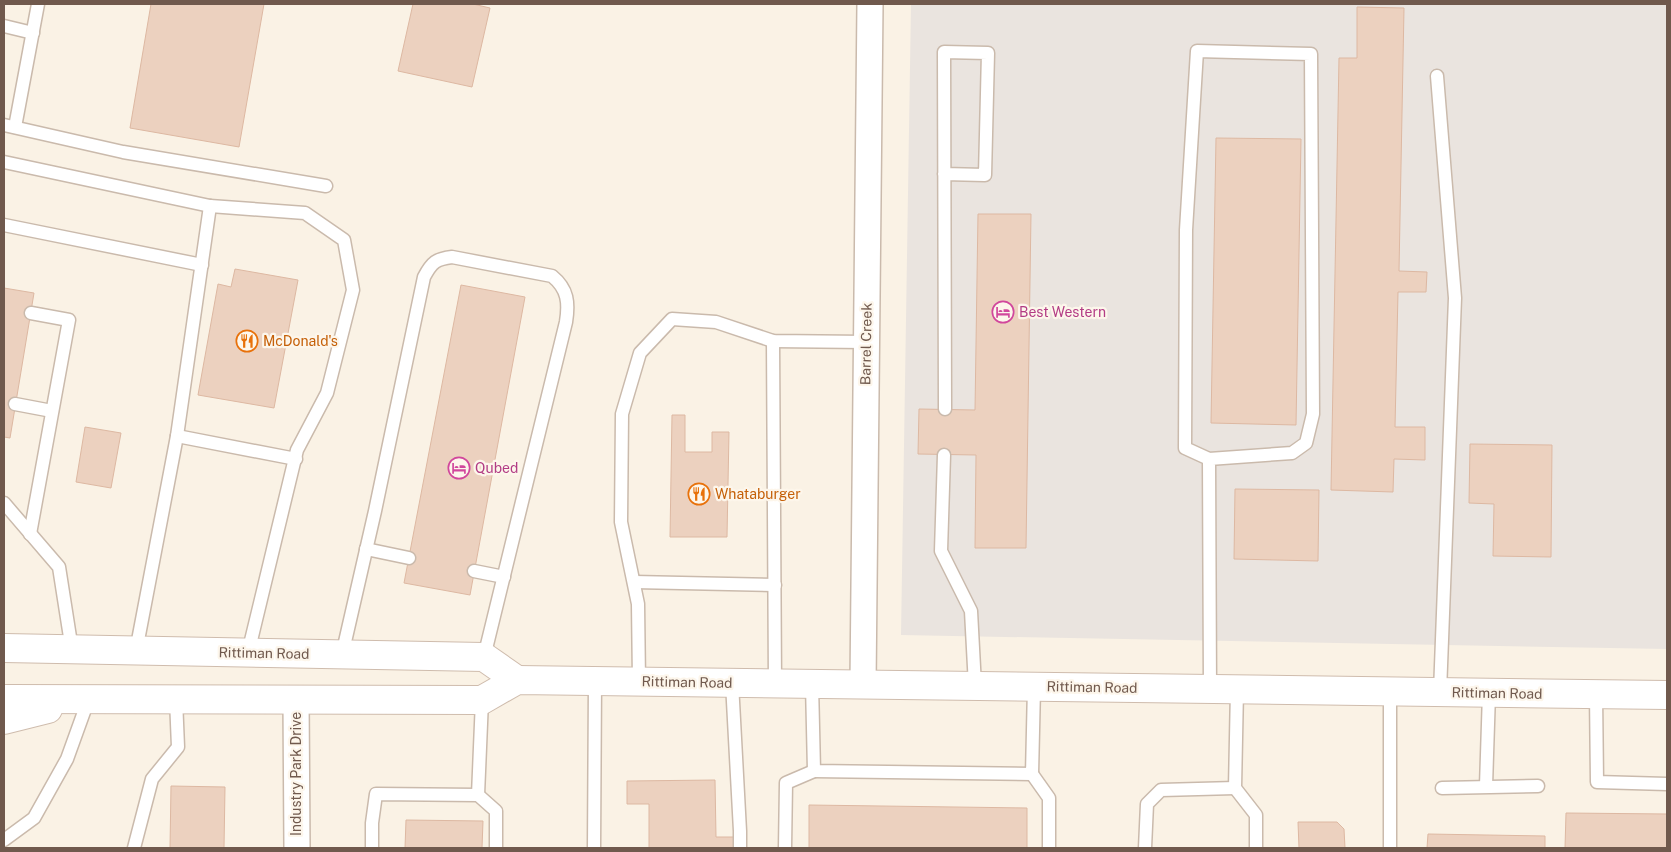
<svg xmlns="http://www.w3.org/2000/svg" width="1671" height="852" font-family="'Public Sans',sans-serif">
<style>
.industrial{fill:#eae4df}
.building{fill:#ecd1bf;stroke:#ddb8a2}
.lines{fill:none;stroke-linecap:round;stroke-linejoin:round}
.lane-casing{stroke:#cabaac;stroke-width:15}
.street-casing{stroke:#cabaac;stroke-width:28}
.secondary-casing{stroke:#cfbcad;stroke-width:30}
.lane{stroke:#fff;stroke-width:12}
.street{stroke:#fff;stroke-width:25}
.secondary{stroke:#fff;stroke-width:28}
.labels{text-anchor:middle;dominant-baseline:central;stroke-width:4.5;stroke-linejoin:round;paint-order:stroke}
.hotel-label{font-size:14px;fill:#b23c85;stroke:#fdf6eb;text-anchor:start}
.food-label{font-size:14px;fill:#c56008;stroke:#fdf6eb;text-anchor:start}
.street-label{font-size:14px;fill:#70594d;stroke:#fdf6eb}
</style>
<rect width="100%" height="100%" fill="#faf2e5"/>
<path class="industrial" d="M911,4h756v645l-766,-14z"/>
<g class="building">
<path d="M151,4h113l-25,143 -109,-19z"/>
<path d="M413,4h60l17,4 -18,79 -74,-16z"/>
<path d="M1357,7l47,1 -5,263 28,1 -1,20h-28l-3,135h30v33l-31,-1 -1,33 -62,-2 8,-432h18z"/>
<path d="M1216,138l85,1 -5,286 -85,-2z"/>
<path d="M978,214h53l-5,334h-51l1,-93 -58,-1 1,-45 56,1z"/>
<path d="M235,269l63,11 -24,128 -76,-13 20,-111 13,3z"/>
<path d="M461,285l64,12 -55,298 -66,-12z"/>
<path d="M4,288l30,5 -24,145 -6,-1z"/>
<path d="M672,415h13v37h27v-20h17l-2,105h-57z"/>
<path d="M85,427l36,6 -10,55 -35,-6z"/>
<path d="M1470,444l82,1 -1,112 -58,-1 1,-52 -25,-1z"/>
<path d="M1235,489l84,1 -1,71 -84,-2z"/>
<path d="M715,780l1,57h19v11h-86v-44h-22v-23z"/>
<path d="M171,786l54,1 -1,61h-54z"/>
<path d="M809,805l218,3v40h-218z"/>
<path d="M1566,813l101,1v34h-102z"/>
<path d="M406,820l77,1 -1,27h-77z"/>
<path d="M1298,822h39l7,7 1,19h-46z"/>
<path d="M1428,834l117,2v12h-118z"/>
</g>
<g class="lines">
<g class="lane-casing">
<g id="lane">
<path d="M4,26l29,7"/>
<path d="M1437,76l18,222 -15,394"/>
<path d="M4,125l119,27 203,34"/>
<path d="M15,127l23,-123"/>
<path d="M4,162l206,44 95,7 39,27 9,50 -26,103 -30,57 -49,203"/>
<path d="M944,174l41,1 3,-122 -44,-1 1,357"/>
<path d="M4,225l198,40"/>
<path d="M773,341l2,343"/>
<path d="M15,404l37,7"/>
<path d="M177,436l119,23"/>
<path d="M944,455l-3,96 30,60 4,75"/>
<path d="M1209,459l-24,-11 1,-218 11,-179 114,3 2,360 -7,29 -14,10 -83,6 1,230"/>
<path d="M4,503l55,64 13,83"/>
<path d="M30,534l39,-214 -38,-7"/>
<path d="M366,549l43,9"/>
<path d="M474,571l30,6"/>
<path d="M634,582l141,3"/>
<path d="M136,651l41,-215 33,-230"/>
<path d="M342,655l33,-144 49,-234c8,-15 12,-18 28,-20l100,19c16,13 17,27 14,46l-82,335"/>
<path d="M639,682l-1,-78 -17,-82 1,-108 18,-61 32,-34 44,3 57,19 93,1"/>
<path d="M732,683l8,148v17"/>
<path d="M812,684l2,87 218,3 2,-87"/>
<path d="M1237,689l-2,99 21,27v33"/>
<path d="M1596,694l1,88 70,2"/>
<path d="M1032,774l17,24v50"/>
<path d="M1486,786l3,-93"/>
<path d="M1442,788l96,-2"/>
<path d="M478,795l4,-95"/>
<path d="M4,840l30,-22 33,-59 22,-61"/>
<path d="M134,848l18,-69 26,-32 -2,-48"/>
<path d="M372,848v-25l4,-29 102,1 18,16v37"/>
<path d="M594,848l1,-167"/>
<path d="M785,848l1,-65 28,-12"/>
<path d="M1145,848l2,-44 14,-14 74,-2"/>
<path d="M1390,848v-157"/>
</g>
</g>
<g class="street-casing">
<g id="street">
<path d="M863,684l7,-680"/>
<path d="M296,699l1,149"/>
</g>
</g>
<g class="secondary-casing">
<g id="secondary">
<path d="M4,648l480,9 33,23"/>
<path d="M4,699l478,1 35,-20 1150,15"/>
<path d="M4,720l44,-11"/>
</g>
</g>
<use href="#lane" class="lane"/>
<use href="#street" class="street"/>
<use href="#secondary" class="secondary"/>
</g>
<defs>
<g id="hotel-ring" transform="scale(1.125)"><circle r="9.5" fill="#fdf6eb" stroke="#d1479c" stroke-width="1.5"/><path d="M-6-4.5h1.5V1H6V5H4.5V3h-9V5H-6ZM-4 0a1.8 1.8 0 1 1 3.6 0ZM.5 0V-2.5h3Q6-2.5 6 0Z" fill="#d1479c"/></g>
<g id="restaurant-ring" transform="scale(1.125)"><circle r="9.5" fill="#fdf6eb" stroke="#e8710a" stroke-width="1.5"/><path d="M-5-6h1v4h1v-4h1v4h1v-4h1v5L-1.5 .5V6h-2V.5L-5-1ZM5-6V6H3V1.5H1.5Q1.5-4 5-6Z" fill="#e8710a"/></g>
</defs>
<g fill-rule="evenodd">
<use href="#hotel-ring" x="1003" y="312"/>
<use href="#restaurant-ring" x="247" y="341"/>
<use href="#hotel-ring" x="459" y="468"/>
<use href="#restaurant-ring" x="699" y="494"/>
</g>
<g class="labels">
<g class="hotel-label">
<text x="1019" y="312">Best Western</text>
<text x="475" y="468">Qubed</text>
</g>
<g class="food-label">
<text x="263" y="341">McDonald's</text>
<text x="715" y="494">Whataburger</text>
</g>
<g class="street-label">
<text transform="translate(866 344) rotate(-89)">Barrel Creek</text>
<text transform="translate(264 653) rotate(1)">Rittiman Road</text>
<text transform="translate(687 682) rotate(1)">Rittiman Road</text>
<text transform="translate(1092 687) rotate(1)">Rittiman Road</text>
<text transform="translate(1497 693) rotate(1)">Rittiman Road</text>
<text transform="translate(296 774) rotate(-90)">Industry Park Drive</text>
</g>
</g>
<rect width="1671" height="852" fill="none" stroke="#70594d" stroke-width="10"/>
</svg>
